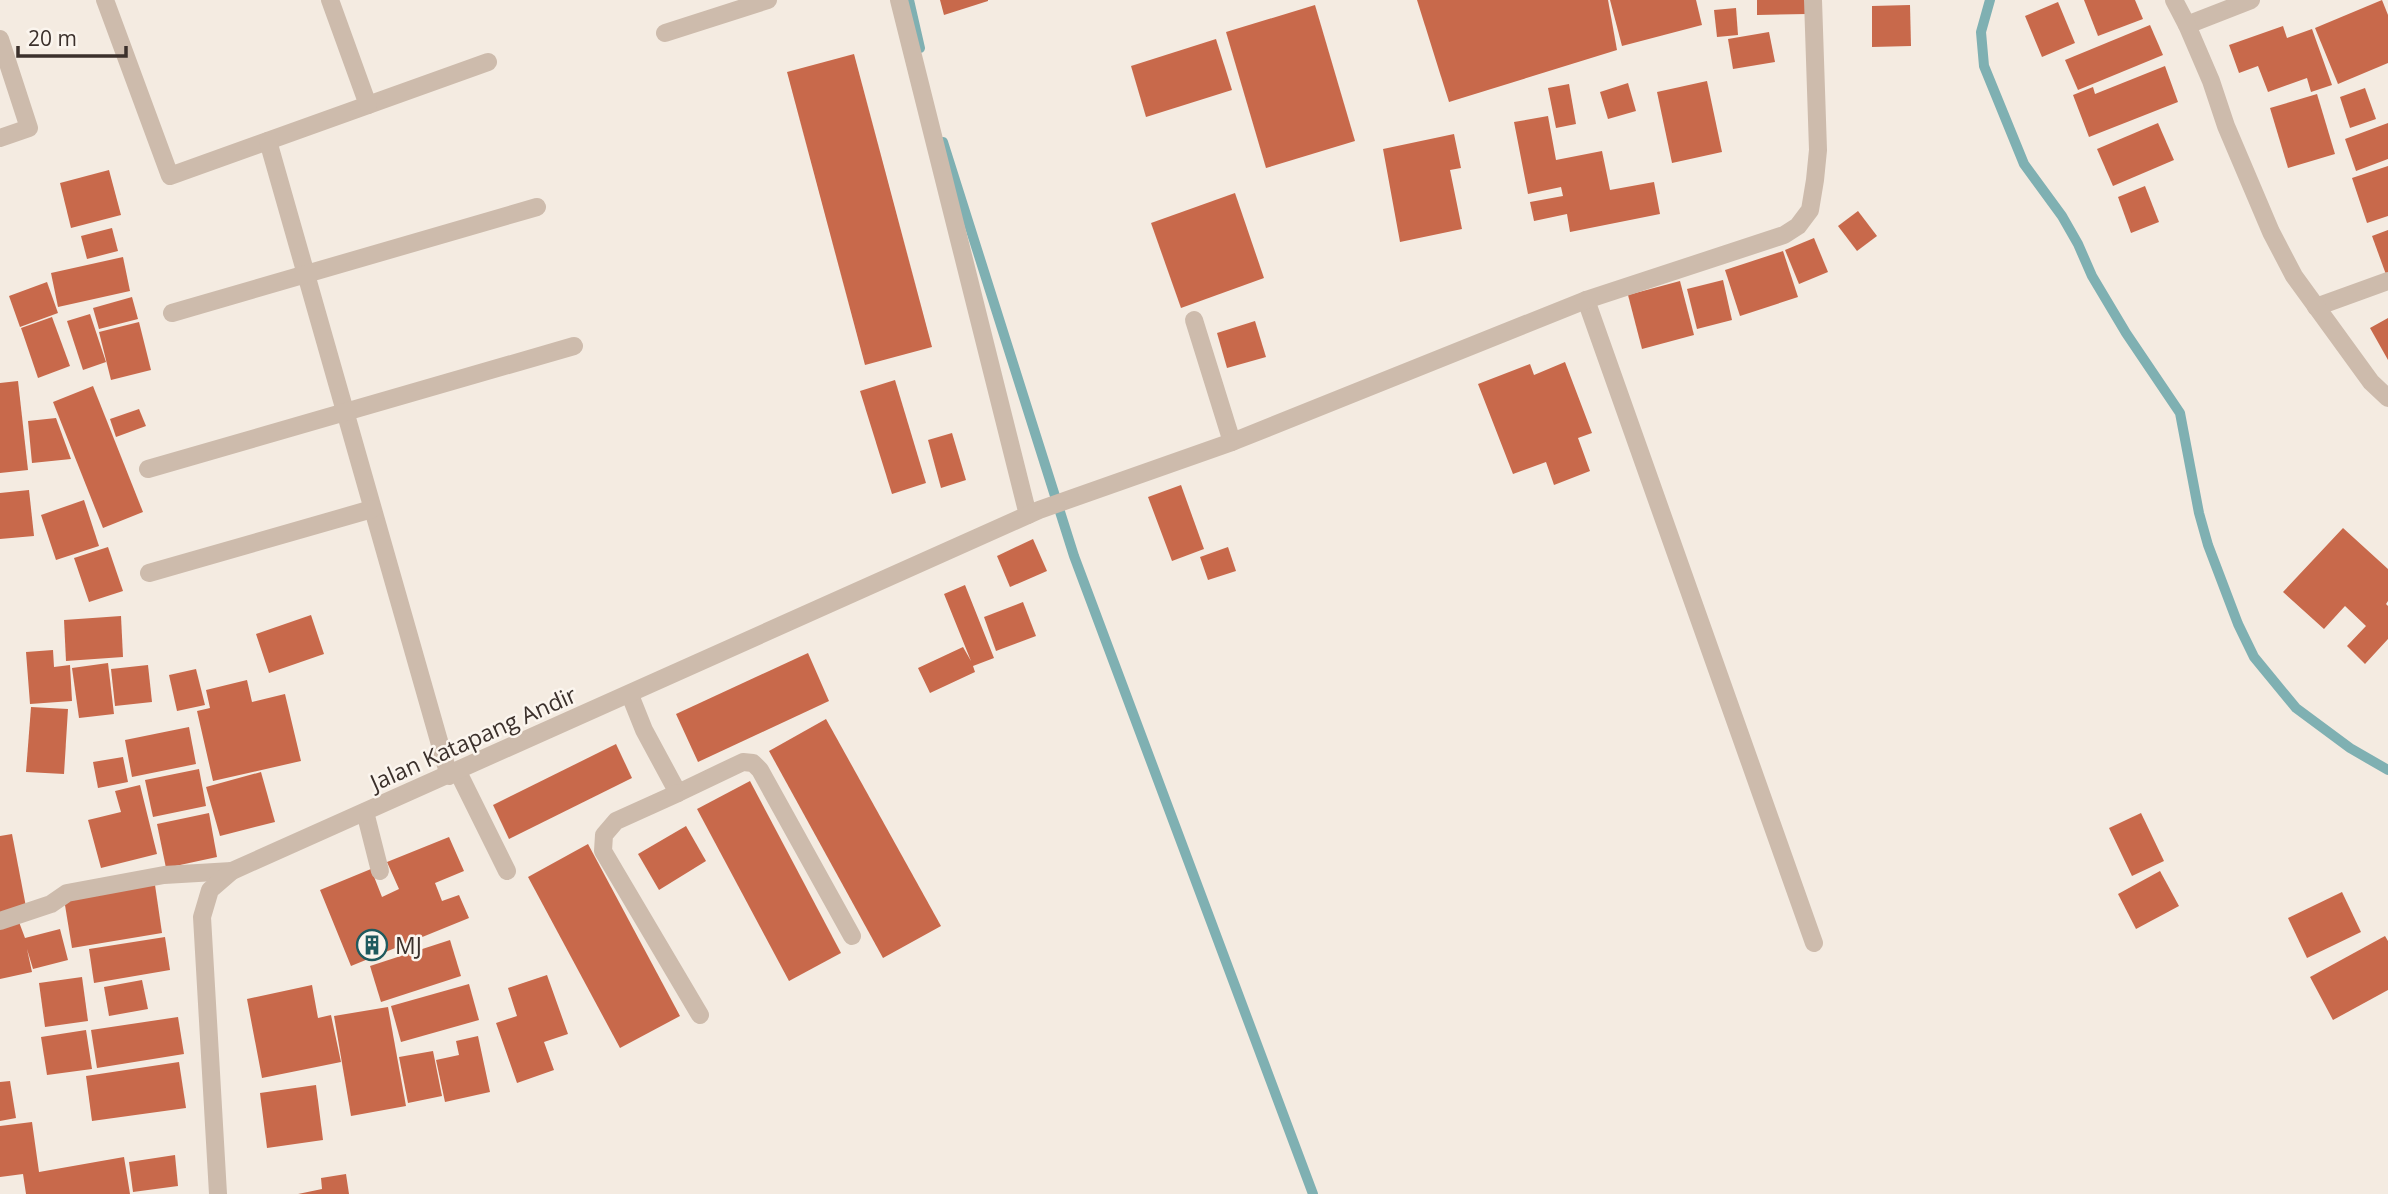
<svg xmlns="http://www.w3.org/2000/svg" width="2388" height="1194" font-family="'Open Sans',sans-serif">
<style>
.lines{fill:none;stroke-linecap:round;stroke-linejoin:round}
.stream{stroke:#7fb0b2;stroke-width:10}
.building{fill:#c8694b}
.service{stroke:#cdbbac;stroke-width:18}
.minor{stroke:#cdbbac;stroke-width:18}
.tertiary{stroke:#cdbbac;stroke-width:18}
.labels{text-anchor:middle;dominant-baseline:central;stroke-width:5;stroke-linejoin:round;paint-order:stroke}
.street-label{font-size:23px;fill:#3b302b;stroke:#fbf5ee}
.poi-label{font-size:23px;fill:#3b302b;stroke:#fbf5ee;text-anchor:start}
</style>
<rect width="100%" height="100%" fill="#f4ebe1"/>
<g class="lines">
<g class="stream">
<path d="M909,0l11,48"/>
<path d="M1990,0l-9,32 3,34 40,98 38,52 16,28 14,32 34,57 54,80 19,100 9,32 30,79 16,33 42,51 54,40 38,22"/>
<path d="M943,142l131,414 239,638"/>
</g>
</g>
<g class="building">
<path d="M940,0h48v1l-44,14z"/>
<path d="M1417,0h191l9,50 -168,52z"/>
<path d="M1610,0h86l6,25 -80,21z"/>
<path d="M1757,0h50v14l-50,1z"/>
<path d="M2084,0h51l8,19 -45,17z"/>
<path d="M2382,0l6,15v48l-50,21 -23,-56z"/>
<path d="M2058,2l17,41 -33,14 -17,-41z"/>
<path d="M1315,5l40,136 -89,27 -40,-136z"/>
<path d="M1910,5l1,41 -39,1v-41z"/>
<path d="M1736,8l2,27 -21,2 -3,-27z"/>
<path d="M2150,25l13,30 -85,35 -13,-30z"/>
<path d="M2283,26l4,12 25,-9 20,56 -21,7 -4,-14 -39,14 -10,-26 -19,7 -10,-28z"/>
<path d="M1769,32l6,30 -42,7 -5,-30z"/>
<path d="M1216,39l16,51 -86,27 -15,-51z"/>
<path d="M854,54l78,293 -67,18 -78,-293z"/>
<path d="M2165,66l13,36 -89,35 -16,-42 20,-8 2,7z"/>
<path d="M1707,81l15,71 -50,11 -15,-71z"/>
<path d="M1628,83l8,28 -28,8 -8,-27z"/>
<path d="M1569,84l7,40 -20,4 -8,-40z"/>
<path d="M2365,88l11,31 -26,9 -10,-31z"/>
<path d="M2317,94l18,60 -47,14 -18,-60z"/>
<path d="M1548,116l8,44 46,-9 8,39 44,-8 6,32 -90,18 -3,-18 -33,7 -4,-19 33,-6 -2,-9 -33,7 -14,-72z"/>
<path d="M2158,123l16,37 -61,26 -16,-37z"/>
<path d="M2388,123v36l-32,12 -11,-32z"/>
<path d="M1454,134l7,34 -11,2 12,59 -62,13 -17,-93z"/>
<path d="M2388,166v50l-21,7 -15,-45z"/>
<path d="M109,170l12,45 -50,13 -11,-45z"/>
<path d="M2145,186l14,36 -28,11 -13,-36z"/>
<path d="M1235,193l29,85 -83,30 -30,-85z"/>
<path d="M1858,211l19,25 -20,15 -19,-25z"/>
<path d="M112,228l6,23 -31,8 -6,-23z"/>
<path d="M2388,230v50l-16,-44z"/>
<path d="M1814,238l14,34 -29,12 -14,-34z"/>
<path d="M1783,251l15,46 -58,19 -15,-46z"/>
<path d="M123,257l7,34 -72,16 -7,-34z"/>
<path d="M1723,280l9,40 -35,9 -10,-40z"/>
<path d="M1680,281l14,54 -52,14 -14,-54z"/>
<path d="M47,282l11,31 -38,14 -11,-31z"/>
<path d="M132,297l6,22 -39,10 -6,-21z"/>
<path d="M90,314l16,48 -23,8 -16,-49z"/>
<path d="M52,317l18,49 -32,12 -17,-50z"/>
<path d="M2388,318v42l-18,-32z"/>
<path d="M1255,321l11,36 -39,11 -10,-35z"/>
<path d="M139,322l12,48 -40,10 -12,-48z"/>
<path d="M1565,362l27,71 -14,5 12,33 -36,14 -8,-23 -33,12 -35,-90 52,-20 4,11z"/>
<path d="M895,380l31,103 -34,11 -32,-103z"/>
<path d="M18,381l10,89 -28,3v-90z"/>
<path d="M93,386l50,126 -40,16 -50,-126z"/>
<path d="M139,409l7,17 -30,11 -6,-18z"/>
<path d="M56,418l15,41 -39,4 -4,-42z"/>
<path d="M952,433l14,47 -25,8 -13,-48z"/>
<path d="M1181,485l23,64 -32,12 -24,-64z"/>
<path d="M29,490l5,46 -34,3v-46z"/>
<path d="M84,500l15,46 -43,14 -15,-45z"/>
<path d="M2343,528l45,41v32l-2,3 2,2v33l-23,25 -18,-18 19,-20 -21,-20 -21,23 -41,-37z"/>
<path d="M1033,539l14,32 -37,16 -13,-31z"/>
<path d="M108,547l15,44 -34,11 -15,-44z"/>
<path d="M1228,547l8,24 -28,9 -8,-23z"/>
<path d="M965,585l29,73 -21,8 2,6 -45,21 -12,-25 45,-21 8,14 -27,-67z"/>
<path d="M1023,602l13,34 -40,15 -12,-34z"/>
<path d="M311,615l13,39 -55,19 -13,-39z"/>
<path d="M121,616l2,41 -57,4 -2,-41z"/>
<path d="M53,650l1,17 16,-2 2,36 -42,3 -4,-52z"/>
<path d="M808,653l21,48 -131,61 -22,-48z"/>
<path d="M108,663l6,51 -35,4 -7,-50z"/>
<path d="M148,665l4,37 -37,4 -4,-37z"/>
<path d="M196,669l9,36 -28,6 -8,-36z"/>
<path d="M247,680l5,22 33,-8 16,67 -88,20 -16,-70 13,-3 -4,-18z"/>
<path d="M31,707l37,2 -4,65 -38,-2z"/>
<path d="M826,719l115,207 -58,32 -114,-207z"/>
<path d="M189,727l7,37 -64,13 -7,-37z"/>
<path d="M616,744l16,34 -123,61 -16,-34z"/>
<path d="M123,757l5,25 -30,6 -5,-26z"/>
<path d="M199,769l7,37 -53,11 -8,-37z"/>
<path d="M261,772l14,50 -55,14 -14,-49z"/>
<path d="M750,781l91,172 -52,28 -92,-172z"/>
<path d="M140,785l17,69 -56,14 -13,-48 33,-8 -6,-21z"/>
<path d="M209,813l8,44 -51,11 -9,-44z"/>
<path d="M2141,813l23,48 -32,15 -23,-48z"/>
<path d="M686,826l20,35 -47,29 -21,-36z"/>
<path d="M12,834l15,78 -27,5v-81z"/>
<path d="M449,837l15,34 -29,12 7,18 17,-6 10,23 -118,48 -31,-76 51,-21 11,28 17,-8 -12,-27z"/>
<path d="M588,844l92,172 -60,32 -92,-171z"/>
<path d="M2160,871l19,35 -43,23 -18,-35z"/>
<path d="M155,885l7,48 -90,15 -8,-49z"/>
<path d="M2342,892l19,40 -54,26 -19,-40z"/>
<path d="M19,922l6,16 35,-9 8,31 -35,9 -6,-20 5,23 -32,7v-53z"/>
<path d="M2385,936l3,5v49l-55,30 -23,-43z"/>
<path d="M165,937l5,33 -76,13 -5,-34z"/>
<path d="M450,940l11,36 -80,26 -11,-36z"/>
<path d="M547,975l21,59 -24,8 10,28 -37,13 -21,-60 21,-7 -9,-28z"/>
<path d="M82,977l6,44 -43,6 -6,-44z"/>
<path d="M142,980l6,29 -39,7 -5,-29z"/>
<path d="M469,984l10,36 -78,22 -10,-36z"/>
<path d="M312,985l6,33 13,-3 10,47 -79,16 -15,-79z"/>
<path d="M388,1007l18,99 -55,10 -17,-100z"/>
<path d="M178,1017l6,37 -87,14 -6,-38z"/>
<path d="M86,1030l6,39 -45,6 -6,-38z"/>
<path d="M478,1036l12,56 -45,10 -9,-42 23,-5 -3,-14z"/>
<path d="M433,1051l9,45 -34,7 -9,-46z"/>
<path d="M179,1062l7,46 -94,13 -6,-45z"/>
<path d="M10,1081l6,37 -16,3v-39z"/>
<path d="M316,1085l7,55 -56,8 -7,-55z"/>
<path d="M32,1122l7,50 85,-15 6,37h-104l-3,-20 -23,3v-51z"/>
<path d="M175,1155l3,31 -45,6 -4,-30z"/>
<path d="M346,1174l3,20h-51l24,-5 -1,-11z"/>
</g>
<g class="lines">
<g class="service">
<path d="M1586,300l228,643"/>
<path d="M2316,307l72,-26"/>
<path d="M1194,320l38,122"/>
<path d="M365,812l15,59"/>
</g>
<g class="minor">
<path d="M105,0l65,176 318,-114"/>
<path d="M330,0l38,105"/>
<path d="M899,0l129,515"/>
<path d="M2187,25l64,-25"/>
<path d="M665,33l103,-33"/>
<path d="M0,39l29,89 -29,10"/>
<path d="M268,141l181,635"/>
<path d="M172,313l365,-106"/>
<path d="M148,469l426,-123"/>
<path d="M149,573l223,-64"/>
<path d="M630,695l14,35 34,63 65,-31 10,1 7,7 92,166"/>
<path d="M458,772l49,99"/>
<path d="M678,793l-62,28 -12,14 -1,16 97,164"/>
<path d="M0,921l51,-17 16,-11 97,-18 68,-4"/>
</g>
<g class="tertiary">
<path d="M2174,0l13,25 24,56 15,45 45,106 23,44 77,106 17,16"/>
<path d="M218,1194l-16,-277 8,-27 22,-19 807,-361 193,-68 354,-142 198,-65 14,-9 12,-16 5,-30 3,-30 -5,-150"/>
</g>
</g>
<defs>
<g id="building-ring" transform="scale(1.575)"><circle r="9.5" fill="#fbf5ee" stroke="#1f5a5e" stroke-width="1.5"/><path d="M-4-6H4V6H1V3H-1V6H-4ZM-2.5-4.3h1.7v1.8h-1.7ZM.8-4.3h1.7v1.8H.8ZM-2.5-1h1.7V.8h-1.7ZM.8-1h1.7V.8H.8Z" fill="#1f5a5e"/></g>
</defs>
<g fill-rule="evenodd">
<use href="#building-ring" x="372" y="945"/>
</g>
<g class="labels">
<g class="street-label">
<text transform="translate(473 738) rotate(-24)">Jalan Katapang Andir</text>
</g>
<g class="poi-label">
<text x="395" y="945">MJ</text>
</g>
</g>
<path d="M18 46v10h108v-10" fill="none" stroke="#3b302b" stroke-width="3.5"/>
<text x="28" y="46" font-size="21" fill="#3b302b" stroke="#fbf5ee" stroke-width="5" paint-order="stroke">20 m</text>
</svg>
